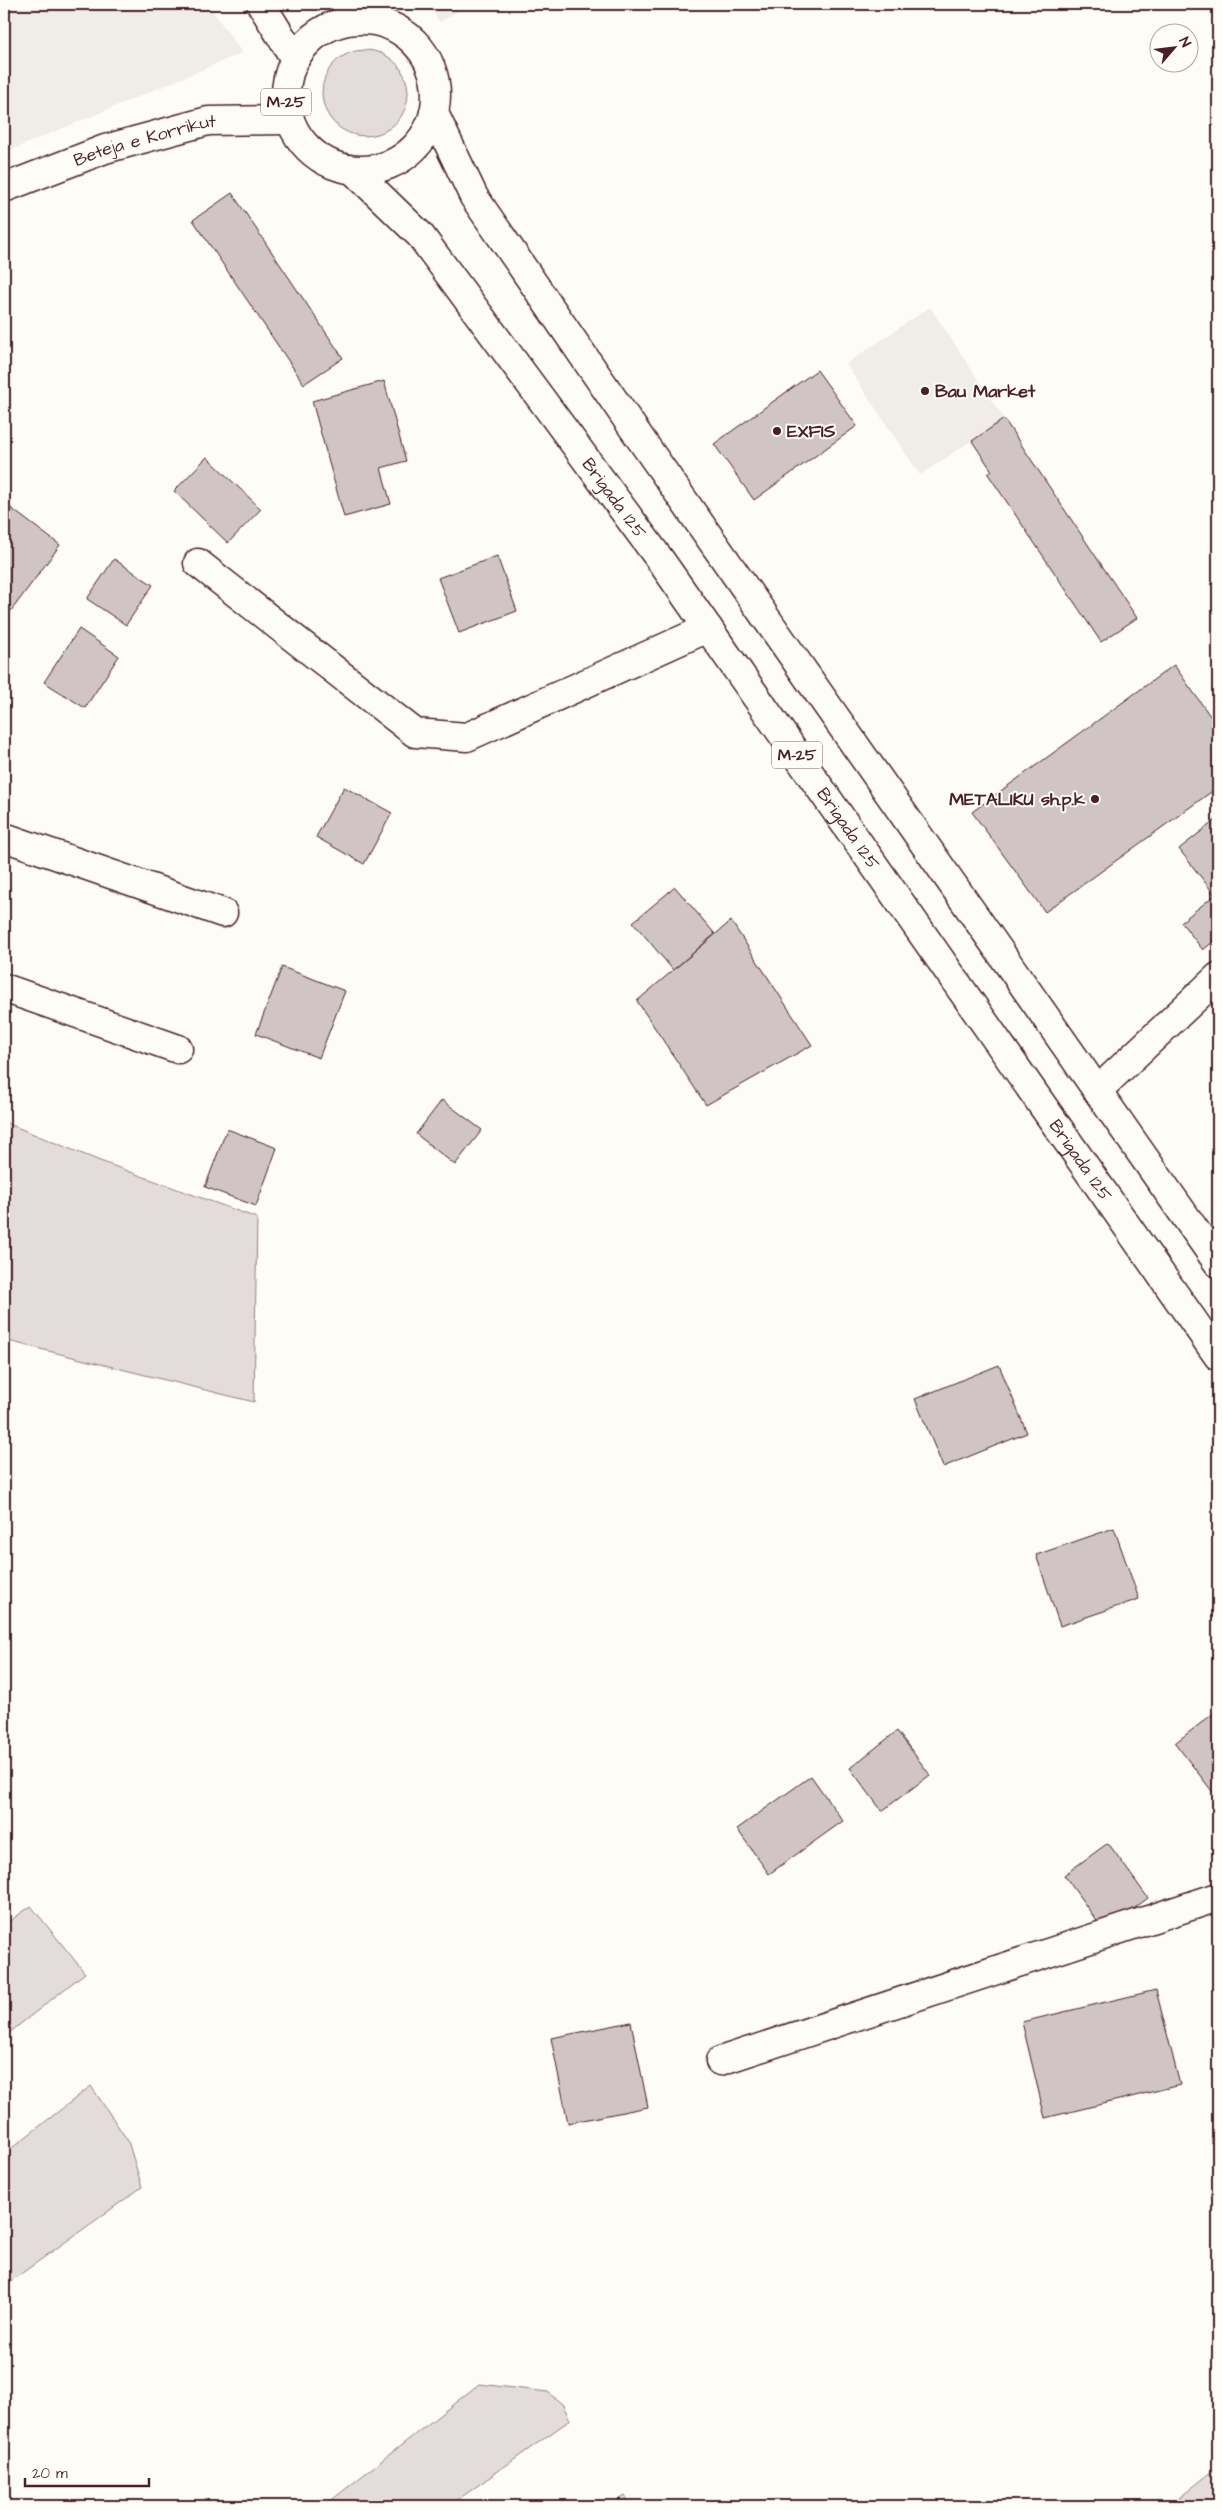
<svg xmlns="http://www.w3.org/2000/svg" width="1222" height="2510" font-family="'Architects Daughter',sans-serif">
<style>
.built{fill:#f0ece8}
.green{fill:#e3dcda;stroke:#967e82}
.building{fill:#d0c5c4;stroke:#4a1f2b}
.lines{fill:none;stroke-linecap:round;stroke-linejoin:round}
.minor-casing{stroke:#4a1f2b;stroke-width:31}
.major-casing{stroke:#4a1f2b;stroke-width:31}
.minor{stroke:#fdfcf7;stroke-width:28}
.major{stroke:#fdfcf7;stroke-width:28}
.poi-dot{fill:#4a1f2b;stroke:#fdfcf7;stroke-width:2}
.labels{text-anchor:middle;dominant-baseline:central;stroke-width:4;stroke-linejoin:round;paint-order:stroke}
.shield{fill:#fdfcf7;stroke:#806168;stroke-width:1}
.shield-label{font-size:16px;font-weight:bold;fill:#4a1f2b}
.street-label{font-size:18px;fill:#4a1f2b;stroke:#fdfcf7}
.poi-label{font-size:18px;font-weight:bold;fill:#4a1f2b;stroke:#fdfcf7;text-anchor:start}
</style>
<rect width="100%" height="100%" fill="#fdfcf7"/>
<filter id="ink" filterUnits="userSpaceOnUse"><feTurbulence type="fractalNoise" baseFrequency=".02" numOctaves="2"/><feDisplacementMap in="SourceGraphic" scale="10" xChannelSelector="R" yChannelSelector="G"/><feConvolveMatrix kernelMatrix="1 2 1 2 8 2 1 2 1" color-interpolation-filters="sRGB"/></filter>
<g filter="url(#ink)">
<g class="built">
<path d="M4,4h204l34,49 -238,100z"/>
<path d="M427,4h43l-30,18z"/>
<path d="M930,307l74,112 -84,56 -74,-111z"/>
</g>
<g class="green">
<circle cx="365" cy="93" r="43"/>
<path d="M4,1122l96,39 157,57 -3,184 -250,-62z"/>
<path d="M31,1906l54,67 -81,64v-112z"/>
<path d="M91,2086l37,55 14,46 -138,99v-132z"/>
<path d="M479,2384l69,8 15,13 7,15 -121,86h-125z"/>
<path d="M1218,2467v39h-49z"/>
<path d="M625,2496l7,10h-23z"/>
</g>
<g class="building">
<path d="M232,193l111,165 -39,26 -111,-164z"/>
<path d="M817,370l40,56 -103,74 -40,-56z"/>
<path d="M384,381l22,80 -25,7 10,36 -47,13 -32,-116z"/>
<path d="M1004,419l133,199 -36,24 -113,-168 4,-3 -20,-30z"/>
<path d="M207,457l54,52 -33,34 -54,-52z"/>
<path d="M4,503l56,42 -49,66 -7,-5z"/>
<path d="M497,556l20,55 -58,22 -21,-55z"/>
<path d="M114,559l39,26 -27,40 -39,-26z"/>
<path d="M79,629l40,27 -34,52 -41,-26z"/>
<path d="M1174,665l44,62v60l-173,125 -73,-100z"/>
<path d="M344,787l48,26 -28,51 -48,-27z"/>
<path d="M1218,818v120l-15,12 -22,-28 34,-27 -36,-46z"/>
<path d="M675,887l40,47 -42,36 -40,-48z"/>
<path d="M731,921l81,124 -106,60 -69,-104z"/>
<path d="M282,967l63,24 -26,67 -63,-24z"/>
<path d="M442,1100l40,30 -27,35 -39,-31z"/>
<path d="M227,1129l50,19 -21,58 -51,-19z"/>
<path d="M999,1365l28,68 -84,34 -28,-68z"/>
<path d="M1114,1528l25,71 -79,27 -24,-71z"/>
<path d="M1218,1710v89l-43,-56z"/>
<path d="M897,1731l33,44 -48,36 -32,-43z"/>
<path d="M811,1776l32,45 -74,53 -32,-45z"/>
<path d="M1108,1843l40,55 -44,33 -40,-56z"/>
<path d="M1156,1990l24,95 -135,33 -23,-96z"/>
<path d="M631,2022l17,85 -80,16 -17,-85z"/>
</g>
<g class="lines">
<g class="minor-casing">
<g id="minor">
<path id="s1" d="M4,188l101,-39 103,-28 82,-1"/>
<path d="M198,563l217,170 52,4 241,-109"/>
<path d="M4,837l219,76"/>
<path d="M4,988l174,61"/>
<path d="M1098,1090l120,-113"/>
<path d="M720,2061l498,-164"/>
</g>
</g>
<g class="major-casing">
<g id="major">
<path d="M261,4l34,55"/>
<circle cx="361" cy="95" r="75"/>
<path d="M434,113l40,84 168,244 576,822"/>
<path id="s2" d="M354,171l66,64 241,326 557,795"/>
</g>
</g>
<use href="#minor" class="minor"/>
<use href="#major" class="major"/>
</g>
</g>
<g class="poi-dot">
<circle cx="925" cy="391" r="5"/>
<circle cx="777" cy="431" r="5"/>
<circle cx="1095" cy="799" r="5"/>
</g>
<g class="labels">
<g class="shield">
<rect x="261" y="88.5" width="50" height="27" rx="4"/>
<rect x="772" y="741.5" width="50" height="27" rx="4"/>
</g>
<g class="shield-label">
<text x="286" y="102">M-25</text>
<text x="797" y="755">M-25</text>
</g>
<g class="street-label">
<text stroke="none"><textPath href="#s1" startOffset="149">Beteja e Korrikut</textPath></text>
<text stroke="none"><textPath href="#s2" startOffset="419">Brigada 125</textPath></text>
<text stroke="none"><textPath href="#s2" startOffset="824">Brigada 125</textPath></text>
<text stroke="none"><textPath href="#s2" startOffset="1229">Brigada 125</textPath></text>
</g>
<g class="poi-label">
<text x="935" y="391">Bau Market</text>
<text x="787" y="431">EXFIS</text>
<text x="1085" y="799" text-anchor="end">METALIKU sh.p.k</text>
</g>
</g>
<rect width="1222" height="2510" fill="none" stroke="#fdfcf7" stroke-width="20"/>
<rect x="10" y="10" width="1202" height="2490" fill="none" stroke="#4a1f2b" stroke-width="2" filter="url(#ink)"/>
<g transform="translate(1174 48) rotate(62)"><circle r="24" fill="#fdfcf7" stroke="#b5a4a5"/>
<path d="M0-4L9 19L0 12L-9 19Z" fill="#4a1f2b"/>
<text y="-8" font-size="14" font-weight="bold" text-anchor="middle" fill="#4a1f2b">N</text>
</g>
<path d="M25 2478v8h124v-8" fill="none" stroke="#4a1f2b" stroke-width="2.5"/>
<text x="32" y="2478" font-size="15" fill="#4a1f2b" stroke="#fdfcf7" stroke-width="4" paint-order="stroke">20 m</text>
</svg>
